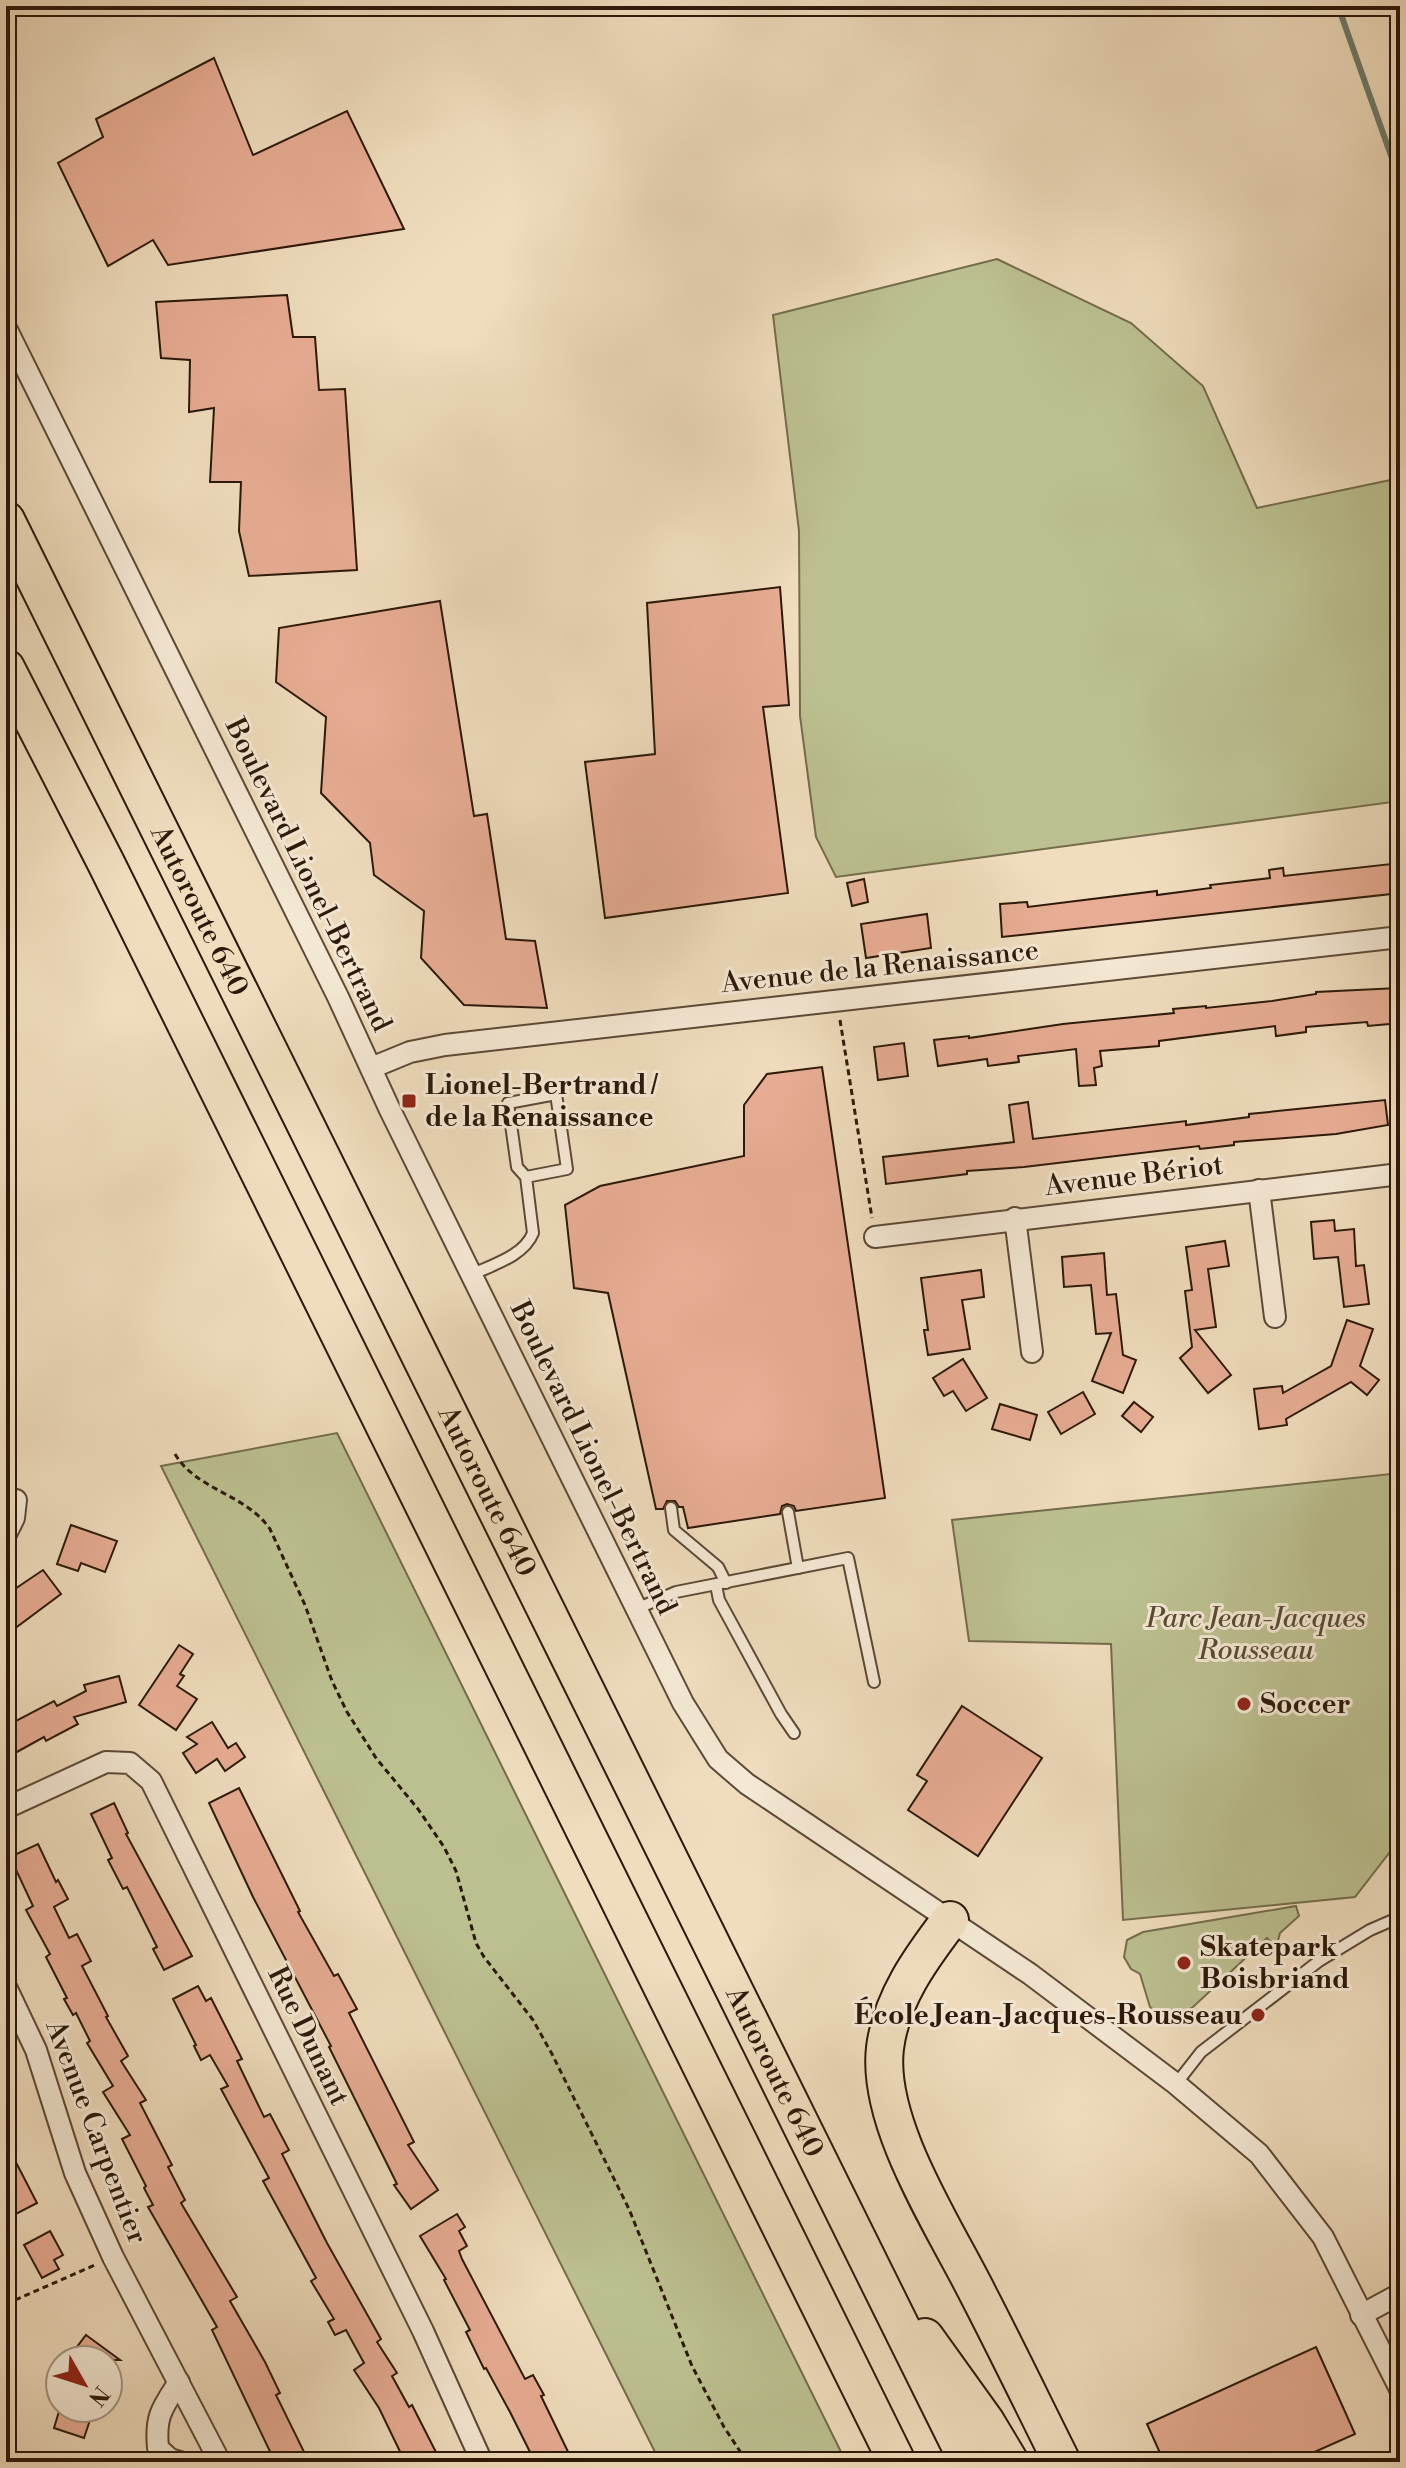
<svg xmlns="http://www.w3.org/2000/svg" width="1406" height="2468" font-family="'Libre Bodoni',serif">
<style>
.green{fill:#bcc090;stroke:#746c4c;stroke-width:2}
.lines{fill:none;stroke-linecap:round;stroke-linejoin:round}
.stream{stroke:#6f7b6b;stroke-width:6}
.building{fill:#e8ad94;stroke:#2c1809;stroke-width:2}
.lane-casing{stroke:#5d4936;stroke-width:14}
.street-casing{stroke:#5d4936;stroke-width:24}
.highway-casing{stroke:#2c1809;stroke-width:40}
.path{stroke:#2c1809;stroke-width:3;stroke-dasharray:6 4;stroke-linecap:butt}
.lane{stroke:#f5e9d5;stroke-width:10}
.street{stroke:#f5e9d5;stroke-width:20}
.highway{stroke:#f0ddbe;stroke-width:36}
.poi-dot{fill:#8f2418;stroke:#f5e9d5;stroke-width:3}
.labels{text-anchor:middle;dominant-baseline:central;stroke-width:6;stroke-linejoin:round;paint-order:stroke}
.street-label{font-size:28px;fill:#2c1809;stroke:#f5e9d5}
.poi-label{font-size:28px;font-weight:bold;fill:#2c1809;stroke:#f5e9d5;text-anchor:start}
.park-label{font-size:28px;font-style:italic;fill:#574a32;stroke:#f5e9d5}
</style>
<rect width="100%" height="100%" fill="#f0ddbe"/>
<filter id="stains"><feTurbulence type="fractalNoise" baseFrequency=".0025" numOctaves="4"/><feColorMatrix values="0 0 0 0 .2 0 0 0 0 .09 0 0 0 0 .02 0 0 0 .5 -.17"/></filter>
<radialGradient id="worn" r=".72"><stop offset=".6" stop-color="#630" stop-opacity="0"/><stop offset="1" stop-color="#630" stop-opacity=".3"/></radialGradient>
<g class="green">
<path d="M997,259l134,64 72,63 54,122 143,-30v323l-564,76 -20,-40 -16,-121 -1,-185 -26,-216z"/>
<path d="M337,1433l509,1029h-186l-499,-996z"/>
<path d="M1400,1473v366l-45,58 -232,23 -12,-276 -142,-3 -17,-121z"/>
<path d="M1296,1906l3,10 -19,17 -4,15 -9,-10 -74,69 -15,10 -13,1 -15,-11 -10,-33 -9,-5 -7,-12 3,-17 16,-8z"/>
</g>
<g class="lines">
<path class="stream" d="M1338,6l62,175"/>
</g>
<g class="building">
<path d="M214,58l39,97 94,-44 57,118 -236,36 -15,-25 -45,26 -50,-103 45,-26 -7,-18z"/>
<path d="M287,295l6,42h22l4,53 26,-1 12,181 -108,6 -10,-45 2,-49h-31l4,-74 -25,4 1,-52 -29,-2 -5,-56z"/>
<path d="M780,587l9,118 -26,2 25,186 -183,25 -20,-156 70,-8 -8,-151z"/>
<path d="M440,601l34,215 13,-2 19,125 29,2 12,67 -83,-3 -43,-47 3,-47 -50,-36 -4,-32 -49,-50 5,-76 -50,-35 3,-54z"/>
<path d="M1400,863v30l-398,44 -2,-33 27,-2 1,5 129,-16v4l54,-7 -1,-3 60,-7 -1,-8 14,-2 1,8z"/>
<path d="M864,879l4,23 -16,4 -5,-23z"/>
<path d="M927,914l4,34 -65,10 -5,-34z"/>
<path d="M1398,988l2,35 -32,3 -1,-4 -61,5v5l-30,4 -1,-10 -116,15v5l-59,5 2,15 -8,2 2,17 -17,1 -3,-37 -58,7 1,6 -31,4 -1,-7 -49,7 -4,-26 35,-4v2l94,-14 111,-11 -1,-4 33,-3v2l66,-7 44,-7v-2z"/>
<path d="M904,1043l4,33 -30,4 -4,-33z"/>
<path d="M822,1067l63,431 -89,13 -2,-5 -7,-2 -5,2 -2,8 -92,14 -5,-21h-4l-4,-6h-8l-4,8h-7l-48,-216 -34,-5 -9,-83 35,-19 144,-30v-51l23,-31z"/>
<path d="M1385,1100l3,25 -52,9 -102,8v3l-34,4 -1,-3 -175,21 -57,4v3l-81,10 -3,-27 131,-15 -5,-37 19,-3 5,37 153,-18v4l63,-8v-3z"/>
<path d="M1334,1220l1,11 19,-2 2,37 8,-1 5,39 -25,3 -6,-50 -24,2 -3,-37z"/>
<path d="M1225,1241l4,25 -21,3 8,58 -21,3 36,45 -23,18 -28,-35 12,-11 -7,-56 7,-1 -6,-43z"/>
<path d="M1104,1253l3,42 9,-1 7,61 13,5 -13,33 -31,-12 19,-48 -15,1 -5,-49 -27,2 -2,-30z"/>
<path d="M981,1270l3,27 -22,3 8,49 -42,6 -4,-25h4l-7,-52z"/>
<path d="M1347,1320l26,9 -13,37 19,14 -12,15 -16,-13 -65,37 1,6 -28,4 -5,-40 28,-3 1,7 48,-27z"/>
<path d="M963,1359l24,39 -21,13 -13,-20 -9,5 -11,-18z"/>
<path d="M1083,1392l12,22 -34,20 -13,-22z"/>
<path d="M1134,1402l19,15 -12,15 -19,-16z"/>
<path d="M1000,1404l37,11 -7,25 -38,-11z"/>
<path d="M71,1525l46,16 -12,31 -24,-9 -3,8 -21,-7z"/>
<path d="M43,1570l18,24 -55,41v-40z"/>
<path d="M179,1645l14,9 -13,20 4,2 -7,10 20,13 -21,31 -37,-25z"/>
<path d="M119,1676l7,26 -52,15 4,7 -32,17 -2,-4 -38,21v-32l48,-25 3,5 29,-15 -2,-6z"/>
<path d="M962,1706l80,52 -64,98 -70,-46 19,-29 -10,-6z"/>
<path d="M212,1722l16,26 8,-5 9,14 -20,14 -8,-12 -21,14 -13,-20 14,-9 -10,-7z"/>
<path d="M239,1788l61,123 -2,1 36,64 4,-2 19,35 -8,4 65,129 -6,3 30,45 -27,19 -17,-24 3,-1 -68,-137 2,-1 -78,-149 -44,-94z"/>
<path d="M114,1803l14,30 -2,1 66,122 -28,14 -11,-21 4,-2 -30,-60 -4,2 -15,-29 4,-2 -21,-44z"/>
<path d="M38,1844l18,38 2,-2 10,19 -14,8 15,31 8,-4 14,27 -9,5 26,50 -2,1 22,39 -7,5 25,39 -6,3 32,62 -4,2 17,33 -4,3 56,94 -7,4 35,61 15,31 -4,2 33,67h-34l-63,-132 5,-3 -69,-120 5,-2 -9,-17 2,-2 -24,-47 8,-4 -27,-43 10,-6 -26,-43 3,-2 -14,-28 -3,2 -9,-16 3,-1 -21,-41 4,-3 -24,-44 7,-4 -23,-49z"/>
<path d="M198,1986l8,15 5,-3 31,61 -5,2 27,56 6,-3 19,36 -7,4 45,89 54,96 -4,3 20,31 -5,3 17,31 3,-2 29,57h-36l-26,-54 -25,-38 10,-7 -18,-33 -11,5 -7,-13 6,-3 -23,-38 5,-3 -53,-97 6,-3 -48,-89 7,-3 -18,-31 -9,5 -7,-14 2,-1 -23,-46z"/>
<path d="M6,2143l31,60 -23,12 -8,-14z"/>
<path d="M457,2214l8,13 -6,4 8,15 -8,5 3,8 63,120 8,-4 11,20 -3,1 32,66h-38l-25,-50 -24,-44 -2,1 -18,-37 4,-2 -26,-50 2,-1 -26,-43z"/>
<path d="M50,2231l13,24 -9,5 5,9 -17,9 -18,-33z"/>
<path d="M86,2335l34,25h-53z"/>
<path d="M1316,2347l39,87 -63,28h-128l-17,-38z"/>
<path d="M60,2408h34l-10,30 -30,-10z"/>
</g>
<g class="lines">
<g class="lane-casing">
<g id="lane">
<path d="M471,1275c21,-10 53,-19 62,-42l-7,-56 -9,-10 -9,-64 48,-9 11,75 -41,8"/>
<path d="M671,1508l3,22 44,37 8,16"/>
<path d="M788,1512l10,56"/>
<path d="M716,1585l3,15 62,114 13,19"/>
<path d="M636,1609l40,-17 172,-34 26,124"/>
<path d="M1176,2084l25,-32 118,-91 51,-31 30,-13"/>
</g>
</g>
<g class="street-casing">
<g id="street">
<path d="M6,328l332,669 52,113 293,593 35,56 29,25 283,190 146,110 83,70 64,83 77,152"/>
<path d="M371,1068l39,-16 35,-7 955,-108"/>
<path d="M1259,1190l16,127"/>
<path d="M1015,1218l17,134"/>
<path d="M875,1237l525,-63"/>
<path d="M6,1534l8,-16 2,-18"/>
<path d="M6,1808l100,-46 24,1 21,18 272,550 59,131"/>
<path d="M6,1987l30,63 39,123 38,84 107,205"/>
<path d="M1361,2315l39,-21"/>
<path d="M179,2382c-17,26 -24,34 -21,66l12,11 10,3"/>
</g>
</g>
<g class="highway-casing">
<g id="highway">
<path id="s1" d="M6,520l962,1942"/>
<path d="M6,668l100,195 791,1599"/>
<path d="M950,1920c-29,38 -59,79 -65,128 -9,76 59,178 93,246 29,56 56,112 84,168"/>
<path d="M925,2337l61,85 24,40"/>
</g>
</g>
<g class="path">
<path d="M840,1020l32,198"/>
<path d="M175,1454c21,36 71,40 95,75l35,76 27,76 15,31 29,46 42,51 26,38 12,24 20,72 8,14 49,63 19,34 77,155 63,157 32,61 23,35"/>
<path d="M6,2304l89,-39"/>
</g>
<use href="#lane" class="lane"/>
<use href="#street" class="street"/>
<use href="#highway" class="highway"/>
</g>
<g class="poi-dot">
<rect x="401" y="1093" width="16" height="16" rx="4"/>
<circle cx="1244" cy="1704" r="8"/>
<circle cx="1184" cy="1963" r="8"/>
<circle cx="1258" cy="2015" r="8"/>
</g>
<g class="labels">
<g class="street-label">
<text transform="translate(308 875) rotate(64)">Boulevard Lionel-Bertrand</text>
<text stroke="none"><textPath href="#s1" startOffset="436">Autoroute 640</textPath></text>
<text transform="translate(880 967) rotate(-6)">Avenue de la Renaissance</text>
<text transform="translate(1134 1176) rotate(-7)">Avenue Bériot</text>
<text transform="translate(593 1458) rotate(64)">Boulevard Lionel-Bertrand</text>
<text stroke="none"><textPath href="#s1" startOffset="1084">Autoroute 640</textPath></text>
<text transform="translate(308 2036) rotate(64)">Rue Dunant</text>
<text stroke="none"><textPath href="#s1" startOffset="1732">Autoroute 640</textPath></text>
<text transform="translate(96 2132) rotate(69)">Avenue Carpentier</text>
</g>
<g class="poi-label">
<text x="425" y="1085">Lionel-Bertrand /<tspan x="425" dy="32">de la Renaissance</tspan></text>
<text x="1260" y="1704">Soccer</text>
<text x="1200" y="1947">Skatepark<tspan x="1200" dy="32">Boisbriand</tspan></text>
<text x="1242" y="2015" text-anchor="end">École Jean-Jacques-Rousseau</text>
</g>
<g class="park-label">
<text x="1256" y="1618">Parc Jean-Jacques<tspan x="1256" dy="32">Rousseau</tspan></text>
</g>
</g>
<rect width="1406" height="2468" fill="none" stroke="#f0ddbe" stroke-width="32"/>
<rect x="8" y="8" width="1390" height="2452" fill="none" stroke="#2c1809" stroke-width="4"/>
<rect x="16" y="16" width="1374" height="2436" fill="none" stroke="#2c1809" stroke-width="2"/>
<g transform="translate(84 2384) rotate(129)"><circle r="38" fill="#f5e9d5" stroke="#a59583" stroke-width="2"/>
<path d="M0-6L14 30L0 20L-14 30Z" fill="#8f2418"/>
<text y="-12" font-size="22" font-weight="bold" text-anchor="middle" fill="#2c1809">N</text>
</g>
<rect width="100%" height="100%" filter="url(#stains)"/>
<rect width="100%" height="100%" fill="url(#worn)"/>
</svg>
